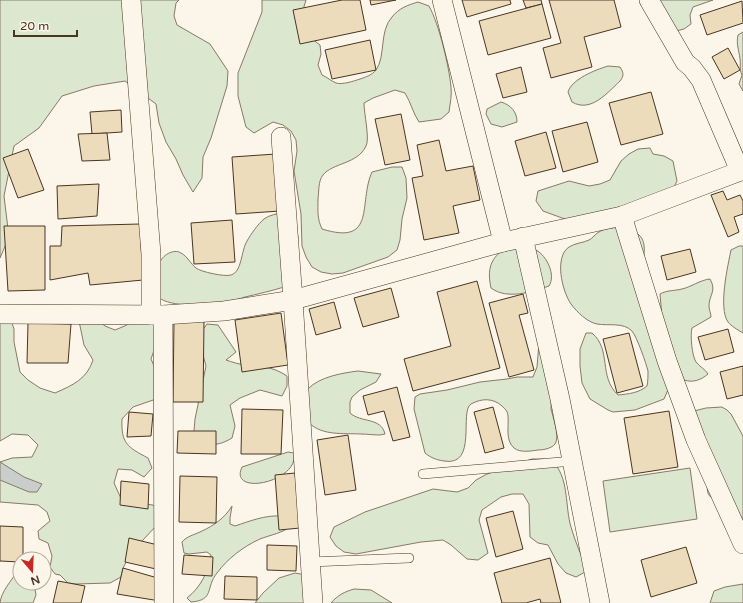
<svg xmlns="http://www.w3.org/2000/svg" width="743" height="603" font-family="'Varela Round',sans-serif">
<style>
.green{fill:#dce7d0;stroke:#887966}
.water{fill:#c9cecd;stroke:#887966}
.building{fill:#ecdcbc;stroke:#4a3520}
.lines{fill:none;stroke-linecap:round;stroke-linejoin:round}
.service-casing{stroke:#4a3520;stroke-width:10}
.minor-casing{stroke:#4a3520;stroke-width:20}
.service{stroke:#fbf6e9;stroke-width:9}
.minor{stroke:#fbf6e9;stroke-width:19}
</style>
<rect width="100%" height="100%" fill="#fbf6e9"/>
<g class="green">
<path d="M0,0h179l-3,3 -2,13 3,9 33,19 18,27 -1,15 -16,52 -8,19 -1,21 -9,14 -10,-17 -7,-16 -10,-17 -7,-19 -3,-19 -31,-23 -31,5 -32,10 -23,32 -25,18 -10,50 5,41 -9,21z"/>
<path d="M262,0h44l-3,10 8,28 9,7 1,9 -3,11 4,10c5,2 9,6 14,8 6,2 18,-2 24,-4 6,-2 12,-4 16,-9 10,-14 3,-39 16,-53 7,-9 16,-12 26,-15l11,4c10,18 20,60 22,81 1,8 -1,17 -2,25l-8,7 -22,3c-6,-9 -8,-19 -14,-29l-10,-3 -22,8 -9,5c0,11 6,36 2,43 -8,18 -34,17 -43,29 -5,6 -4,17 -5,24 0,13 -1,19 4,30 55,17 36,-26 50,-57l20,-5h10l4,11 1,20 -5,21 -2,21 -3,10 -9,7 -45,16 -11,1 -11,-2 -9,-5 -6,-10 -4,-11 -1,-32 -7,-43 3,-20 -1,-11 -5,-9 -8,-6 -10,-3 -19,11 -8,-6 -8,-31v-23l24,-61z"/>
<path d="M658,0h55l-20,7 -3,8 1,9 -7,5 -8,2z"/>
<path d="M743,32v59l-4,-7 3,-9c-3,-6 -1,-10 -2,-16 -1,-9 -4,-15 -2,-24z"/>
<path d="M608,66l12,1c4,6 4,9 0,14 -13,12 -29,32 -48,21l-4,-10c4,-13 27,-22 40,-26z"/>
<path d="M501,102c10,3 16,10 16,20l-15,5 -11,-3 -5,-10 1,-5z"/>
<path d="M650,148l3,6 11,2 9,5 4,20 -5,10 -99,31 -30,-11 -7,-10 2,-10 31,-10 20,5 11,-2 10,-4 11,-19 8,-7 9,-5z"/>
<path d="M284,212l10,8 4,17 -6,34 -8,16c-13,4 -26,7 -39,10 -7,2 -14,5 -21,6 -17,2 -53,5 -66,-6 0,-11 -1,-23 2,-34 1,-7 14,-15 21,-10 6,3 10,11 15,15 5,4 29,9 35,7 11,-3 10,-24 16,-34 4,-7 11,-17 17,-22 5,-4 13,-5 20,-7z"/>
<path d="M619,227c18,5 27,7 25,28l29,123 -9,21 -29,11 -22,2 -5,-2 -18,-11 -8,-16 -2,-17v-17l6,-16h6c20,17 6,43 26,62 10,-1 21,-2 29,-9 1,-5 1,-10 1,-15 -2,-8 -11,-34 -16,-40 -9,-9 -23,-5 -35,-7 -10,-2 -20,-12 -26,-20 -9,-13 -17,-47 -2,-57 6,-4 14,-4 20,-7 4,-2 6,-6 10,-8 6,-4 14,-4 20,-5z"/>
<path d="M739,246h4v87c-5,-3 -12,-7 -15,-11 -10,-14 0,-57 3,-72z"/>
<path d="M507,247c8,1 21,0 29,3 11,6 20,25 13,36 -17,6 -42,14 -58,2 -4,-19 -1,-30 16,-41z"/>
<path d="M710,279c7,12 -1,16 -1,27 0,4 2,7 2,11l-19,11c-2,7 0,28 4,34 4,5 9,7 12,12 -7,6 -15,9 -24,6l-21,-51 -3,-35c7,-4 14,-3 22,-5 9,-2 18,-9 28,-10z"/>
<path d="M0,308l9,6 5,15v13l6,30 8,8 12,8 15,5c18,-8 32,-14 38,-33l-9,-15 -5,-24 12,-7 14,12 10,4 12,-5 10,-16h18l2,33 -6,17 3,7 5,32 -26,9 -11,12c-1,24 5,28 26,39l4,10 -8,9 -12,-7 -14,-1 -4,14 10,22 13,-2 16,2 8,9 -4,11 -15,16 -8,6 -11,21 -2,9 -11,6 -34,1 -8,-1 -8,-8 -5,-1 -5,-7 2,-11 -4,-13 -9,-4 -1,-8 12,-10 -3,-9 -9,-7 -38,-3v-40l12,-4 20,-1 6,-12 -10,-10 -16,-1 -12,7z"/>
<path d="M207,324l11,1 18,27 -10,8c6,2 12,4 19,5 18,3 25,0 42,11v10l-5,10 -22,-6 -20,8 -10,7 5,21 -3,12c-17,10 -25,8 -38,-7l1,-12 11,-53 -6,-22 1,-12z"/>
<path d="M539,343c4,17 10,34 12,51 1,5 0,10 0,15 2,8 8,26 5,33 -2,6 -12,8 -18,8 -7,1 -18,3 -24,-2 -9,-8 -5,-21 -6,-32 0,-5 -3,-7 -6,-10 -9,-8 -20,-8 -31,-2 -12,7 7,63 -27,57 -7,-1 -13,-3 -19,-8l-11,-44 1,-12 5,-3 27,-4 33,-8 27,-3 10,-2h16l4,-10z"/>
<path d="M358,371l23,3 -5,8 -16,8 -8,7 -2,5v11c11,10 31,4 35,21l-5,1c-7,0 -13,-1 -19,-1 -18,-1 -38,2 -52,-11l-1,-34c11,-12 34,-16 50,-18z"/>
<path d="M722,407l5,3 4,4 12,22v116l-30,-53c-7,-5 -6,-10 -5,-18l-14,-70 12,-3z"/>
<path d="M288,452l6,1c6,29 -66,44 -52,14z"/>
<path d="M532,459c8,0 17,-1 23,5 14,17 10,43 16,63 4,15 11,29 16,44l-11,6 -10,-4 -8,-9 -10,-19 -10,-2 -8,-6 -1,-33 -6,-10h-11l-11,3 -19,13 -3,10 9,33 -10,7 -11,-1 -16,-14 -8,-5 -22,2 -65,12 -12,-2 -8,-6 -6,-9 4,-10 31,-15 68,-23 24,3 11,-4 8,-8 11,-6z"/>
<path d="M690,468l7,51 -87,13 -7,-51z"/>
<path d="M232,506l-2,12v6l5,2c15,-5 30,-11 46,-10l10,10c-8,7 -21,9 -31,13 -16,7 -33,20 -43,34 -12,15 -2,27 -26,29l-4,-4c14,-11 21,-26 24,-43l-4,-3 -18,2 -5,-1 -2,-11c5,-6 12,-7 20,-11 11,-5 23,-13 30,-25z"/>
<path d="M17,572h3v11h14l2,12 -3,8h-33c1,-11 11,-22 17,-31z"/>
<path d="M295,573l11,2 4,28h-55l8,-10 16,-15z"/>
<path d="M743,584v19h-33l4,-12 11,-4z"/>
<path d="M354,589l17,1 21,13h-61c7,-8 13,-11 23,-14z"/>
</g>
<path class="water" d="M0,462l24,15 18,7 -5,8h-8l-29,-12z"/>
<g class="building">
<path d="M342,0h18l6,30 -66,14 -7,-34z"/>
<path d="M370,0h26l-25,5z"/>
<path d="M462,0h48l1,4 -44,13z"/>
<path d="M523,0h18l1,4 -16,4z"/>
<path d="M549,0h65l7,27 -37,10 8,30 -41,11 -8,-30 18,-5z"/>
<path d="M742,1l1,22 -36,12 -7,-20z"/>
<path d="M542,4l9,34 -63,17 -9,-34z"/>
<path d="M370,40l6,30 -44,9 -7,-29z"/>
<path d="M728,48l12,22 -16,9 -12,-22z"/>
<path d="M521,67l6,25 -24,6 -7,-24z"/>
<path d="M651,92l12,42 -42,11 -12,-42z"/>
<path d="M121,110l1,22 -30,2 -2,-22z"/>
<path d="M401,114l9,46 -25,5 -10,-46z"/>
<path d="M587,122l11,40 -35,10 -11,-41z"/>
<path d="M546,132l10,36 -31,8 -10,-35z"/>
<path d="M107,133l3,27 -28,1 -4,-27z"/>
<path d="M439,140l7,31 27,-5 7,34 -27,6 6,27 -35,7 -12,-62 11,-2 -6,-31z"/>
<path d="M28,149l16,41 -26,8 -15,-40z"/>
<path d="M276,154l4,57 -44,3 -4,-57z"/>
<path d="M99,184l-2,32 -39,3 -1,-33z"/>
<path d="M723,191l4,9 13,-5 3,6v13l-9,3 5,15 -11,5 -17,-42z"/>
<path d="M232,220l3,42 -41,2 -3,-41z"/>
<path d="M140,224l3,56 -53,5 -2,-12 -38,7v-34h11l1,-20z"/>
<path d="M4,226h41v64l-37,1z"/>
<path d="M690,249l6,23 -29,8 -6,-24z"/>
<path d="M477,281l23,87 -87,23 -9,-32 47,-13 -14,-54z"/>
<path d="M391,288l8,29 -36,10 -9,-29z"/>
<path d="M523,294l5,19 -9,2 15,55 -25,7 -20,-74z"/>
<path d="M334,302l7,26 -25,7 -7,-26z"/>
<path d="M281,313l7,52 -46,7 -7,-52z"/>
<path d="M174,320l30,1 -1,81h-30z"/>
<path d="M28,323l43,1 -3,39h-41z"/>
<path d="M728,329l6,23 -29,8 -7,-23z"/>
<path d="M629,333l14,53 -26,7 -14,-54z"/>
<path d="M743,366v29l-16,4 -7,-27z"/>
<path d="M397,387l13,50 -17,4 -9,-30 -16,4 -5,-19z"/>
<path d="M493,407l11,41 -19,5 -11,-41z"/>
<path d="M242,409l41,1 -2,44h-40z"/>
<path d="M669,411l9,56 -45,7 -9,-56z"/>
<path d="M129,412l24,2 -2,22 -24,1z"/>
<path d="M178,431h38v23l-39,-1z"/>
<path d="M348,435l8,55 -31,5 -8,-55z"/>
<path d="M295,473l5,55 -21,2 -4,-55z"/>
<path d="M180,476l37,1 -1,46 -37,-1z"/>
<path d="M121,481l28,3 -1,25 -28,-4z"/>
<path d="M513,511l10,38 -27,8 -10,-39z"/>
<path d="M0,526l23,1v32h-3v3l-20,-1z"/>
<path d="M129,538l29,7 -2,24 -31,-7z"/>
<path d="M267,545l30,1 -1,25 -29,-1z"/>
<path d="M686,547l11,36 -46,14 -10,-37z"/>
<path d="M184,555l29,2 -1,19 -30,-2z"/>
<path d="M550,558l11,45h-20l-1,-4 -14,4h-24l-8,-30z"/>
<path d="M123,568l38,11 -1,22 -43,-7z"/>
<path d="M225,576l32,1v23l-33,-1z"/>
<path d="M58,581l27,5 -4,17h-28z"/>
</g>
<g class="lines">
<g class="service-casing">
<g id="service">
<path d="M423,474l150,-13"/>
<path d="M310,562l99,-4"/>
</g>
</g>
<g class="minor-casing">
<g id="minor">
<path d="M131,0l20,254v61"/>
<path d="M442,0l61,242"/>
<path d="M649,0l36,62 7,6 9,12 39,91"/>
<path d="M281,137l12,163 20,303"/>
<path d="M622,216l45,145 29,79 47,104"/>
<path d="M523,237l37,162 40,204"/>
<path d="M0,314l163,1 61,-4 69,-11 210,-58 119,-26 121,-46"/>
<path d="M163,315l1,288"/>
</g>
</g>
<use href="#service" class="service"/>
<use href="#minor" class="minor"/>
</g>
<g transform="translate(32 571) rotate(161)"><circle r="19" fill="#fbf6e9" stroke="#b4a999"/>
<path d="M0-3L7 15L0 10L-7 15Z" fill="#c62828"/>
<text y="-6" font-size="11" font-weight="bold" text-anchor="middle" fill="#4a3520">N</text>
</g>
<path d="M14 30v6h63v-6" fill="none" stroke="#4a3520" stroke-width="2"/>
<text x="20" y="30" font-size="12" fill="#4a3520" stroke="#fbf6e9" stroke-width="3" paint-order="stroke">20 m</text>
</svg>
